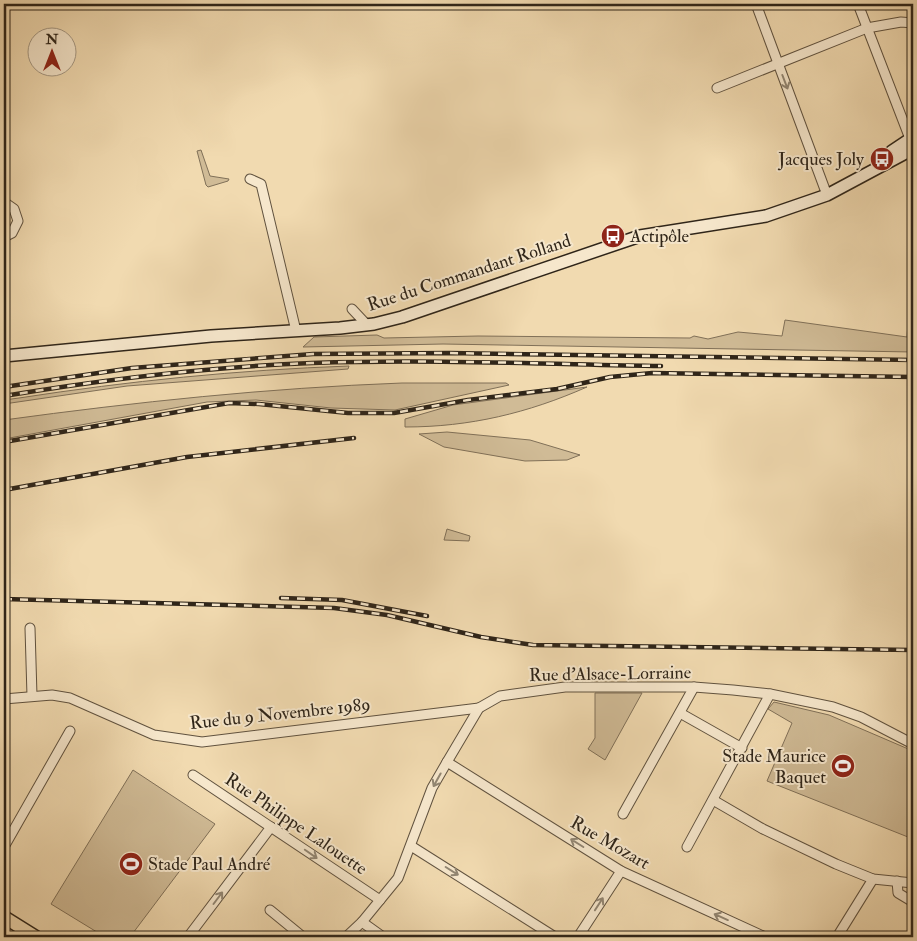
<svg xmlns="http://www.w3.org/2000/svg" width="917" height="941" font-family="'IM FELL Double Pica',serif">
<style>
.grass{fill:#d0bb96;stroke:#807058}
.lines{fill:none;stroke-linecap:round;stroke-linejoin:round}
.street-casing{stroke:#60523f;stroke-width:11}
.secondary-casing{stroke:#2f2519;stroke-width:14}
.primary-casing{stroke:#2f2519;stroke-width:15}
.street{stroke:#f6e7cc;stroke-width:9}
.secondary{stroke:#f6e7cc;stroke-width:11}
.primary{stroke:#f1dab0;stroke-width:12}
.rail-casing{stroke:#2f2519;stroke-width:4.5}
.rail{stroke:#f6e7cc;stroke-width:2.5;stroke-dasharray:8;stroke-linecap:butt}
.oneway{stroke:#928672}
.labels{text-anchor:middle;dominant-baseline:central;stroke-width:4;stroke-linejoin:round;paint-order:stroke}
.poi-label{font-size:18px;fill:#2f2519;stroke:#f6e7cc;text-anchor:end}
.street-label{font-size:18px;fill:#2f2519;stroke:#f6e7cc}
</style>
<rect width="100%" height="100%" fill="#f1dab0"/>
<filter id="stains"><feTurbulence type="fractalNoise" baseFrequency=".004" numOctaves="4"/><feColorMatrix values="0 0 0 0 .2 0 0 0 0 .09 0 0 0 0 .02 0 0 0 .5 -.17"/></filter>
<radialGradient id="worn" r=".72"><stop offset=".6" stop-color="#630" stop-opacity="0"/><stop offset="1" stop-color="#630" stop-opacity=".3"/></radialGradient>
<g class="grass">
<path d="M201,150l9,26 19,3 -1,2 -20,6 -2,-2 -9,-34z"/>
<path d="M913,259v93l-470,-8 -140,3 11,-10 63,-2 7,3 94,-2 212,2 4,-2 14,3 30,-7 44,4 3,-16 122,17z"/>
<path d="M349,366l-1,3 -221,17 -123,18v-4l15,-2c110,-17 219,-28 330,-32z"/>
<path d="M402,383h104l3,2 -114,25 -64,-2 -75,-8 -49,2 -203,37v-19c132,-18 264,-32 398,-37z"/>
<path d="M587,387c-59,26 -117,40 -182,40v-8l48,-14z"/>
<path d="M447,432l83,8 50,15 -13,5 -42,1 -81,-14 -25,-13z"/>
<path d="M447,529l23,7 -1,5 -25,-1z"/>
<path d="M595,693h47l-37,67 -17,-11 7,-11z"/>
<path d="M774,702l55,13 84,36v88l-146,-58 25,-58 -24,-14z"/>
<path d="M133,770l82,54 -85,113h-25l-54,-33z"/>
</g>
<g class="lines">
<g class="street-casing">
<g id="street">
<path d="M756,4l71,191"/>
<path d="M858,4l54,140"/>
<path d="M717,88l150,-60 34,-6 12,1"/>
<path d="M250,179l11,5 35,147"/>
<path d="M4,202l10,7 4,12 -6,12 -8,4"/>
<path d="M352,309l15,16"/>
<path d="M30,628l2,68"/>
<path d="M4,699l48,-4 18,3 84,37 48,7 277,-34"/>
<path d="M680,713l62,35"/>
<path d="M447,762l174,109 144,66"/>
<path d="M193,775l187,125"/>
<path d="M713,800l50,29 73,35 37,15 40,4"/>
<path d="M623,814l71,-127"/>
<path d="M411,846l144,91"/>
<path d="M4,847l66,-116"/>
<path d="M687,847l83,-153"/>
<path d="M897,881l1,12 15,9"/>
<path d="M270,910l33,27"/>
<path d="M362,922l21,15"/>
<path d="M188,937l83,-110"/>
<path d="M346,937l16,-15 36,-44 34,-90 15,-26 32,-54 21,-12 65,-9h129l39,3 37,4 63,13 28,10 52,27"/>
<path d="M578,937l43,-66"/>
<path d="M837,937l36,-58"/>
</g>
</g>
<g class="secondary-casing">
<g id="secondary">
<path d="M886,159l6,-8 21,-14"/>
<path d="M4,356l207,-20 129,-8 34,-4 28,-7 238,-81 126,-20 61,-21 86,-46"/>
</g>
</g>
<g class="primary-casing">
<path id="primary" d="M4,917l32,20"/>
</g>
<use href="#street" class="street"/>
<use href="#secondary" class="secondary"/>
<use href="#primary" class="primary"/>
<g class="rail-casing">
<g id="rail">
<path d="M4,387l128,-19 181,-14 136,-1 464,7"/>
<path d="M4,396c102,-17 205,-29 308,-33 116,-4 233,1 349,3"/>
<path d="M4,442l225,-39 30,1 89,9h46l74,-13 89,-11 53,-12 42,-4 261,4"/>
<path d="M4,490l183,-33 167,-19"/>
<path d="M281,598l61,2 85,16"/>
<path d="M4,599l330,9 53,7 94,22 52,8 380,5"/>
</g>
</g>
<use href="#rail" class="rail"/>
</g>
<defs><path id="oneway-shaft" d="M-6 0H5M1.5-3L5.5 0L1.5 3" fill="none" stroke-width="1.6" stroke-linecap="round" stroke-linejoin="round" transform="scale(1.25)"/></defs>
<g class="oneway">
<use href="#oneway-shaft" transform="translate(785 82) rotate(69)"/>
<use href="#oneway-shaft" transform="translate(437 780) rotate(119)"/>
<use href="#oneway-shaft" transform="translate(577 843) rotate(-148)"/>
<use href="#oneway-shaft" transform="translate(311 854) rotate(35)"/>
<use href="#oneway-shaft" transform="translate(452 871) rotate(32)"/>
<use href="#oneway-shaft" transform="translate(218 898) rotate(-53)"/>
<use href="#oneway-shaft" transform="translate(599 904) rotate(-57)"/>
<use href="#oneway-shaft" transform="translate(721 917) rotate(-156)"/>
</g>
<defs>
<g id="bus-disc" transform="scale(1.25)"><circle r="9.5" fill="#8f2418" stroke="#f6e7cc"/><path d="M-5-6H5V4H4V6H2V4H-2V6H-4V4H-5ZM-3.5-4V0h7V-4ZM-3.5 1.2v1.5H-2V1.2ZM2 1.2v1.5H3.5V1.2Z" fill="#fff"/></g>
<g id="stadium-disc" transform="scale(1.25)"><circle r="9.5" fill="#8f2418" stroke="#f6e7cc"/><path d="M0-5a6.5 5 0 1 0 0 10a6.5 5 0 1 0 0-10ZM-3.5-1.8h7v3.6h-7Z" fill="#fff"/></g>
</defs>
<g fill-rule="evenodd">
<use href="#bus-disc" x="882" y="159"/>
<use href="#bus-disc" x="613" y="236"/>
<use href="#stadium-disc" x="843" y="766"/>
<use href="#stadium-disc" x="131" y="864"/>
</g>
<g class="labels">
<g class="poi-label">
<text x="864" y="159">Jacques Joly</text>
<text x="630" y="236" text-anchor="start">Actipôle</text>
<text x="826" y="756">Stade Maurice<tspan x="826" dy="21">Baquet</tspan></text>
<text x="148" y="864" text-anchor="start">Stade Paul André</text>
</g>
<g class="street-label">
<text transform="translate(469 273) rotate(-18)">Rue du Commandant Rolland</text>
<text transform="translate(610 674) rotate(-1)">Rue d'Alsace-Lorraine</text>
<text transform="translate(280 714) rotate(-6)">Rue du 9 Novembre 1989</text>
<text transform="translate(296 824) rotate(34)">Rue Philippe Lalouette</text>
<text transform="translate(610 843) rotate(30)">Rue Mozart</text>
</g>
</g>
<rect width="917" height="941" fill="none" stroke="#f1dab0" stroke-width="20"/>
<rect x="5" y="5" width="907" height="931" fill="none" stroke="#2f2519" stroke-width="2.5"/>
<rect x="10" y="10" width="897" height="921" fill="none" stroke="#2f2519"/>
<g transform="translate(52 52)"><circle r="24" fill="#f6e7cc" stroke="#a69984"/>
<path d="M0-4L9 19L0 12L-9 19Z" fill="#8f2418"/>
<text y="-8" font-size="14" font-weight="bold" text-anchor="middle" fill="#2f2519">N</text>
</g>
<rect width="100%" height="100%" filter="url(#stains)"/>
<rect width="100%" height="100%" fill="url(#worn)"/>
</svg>
